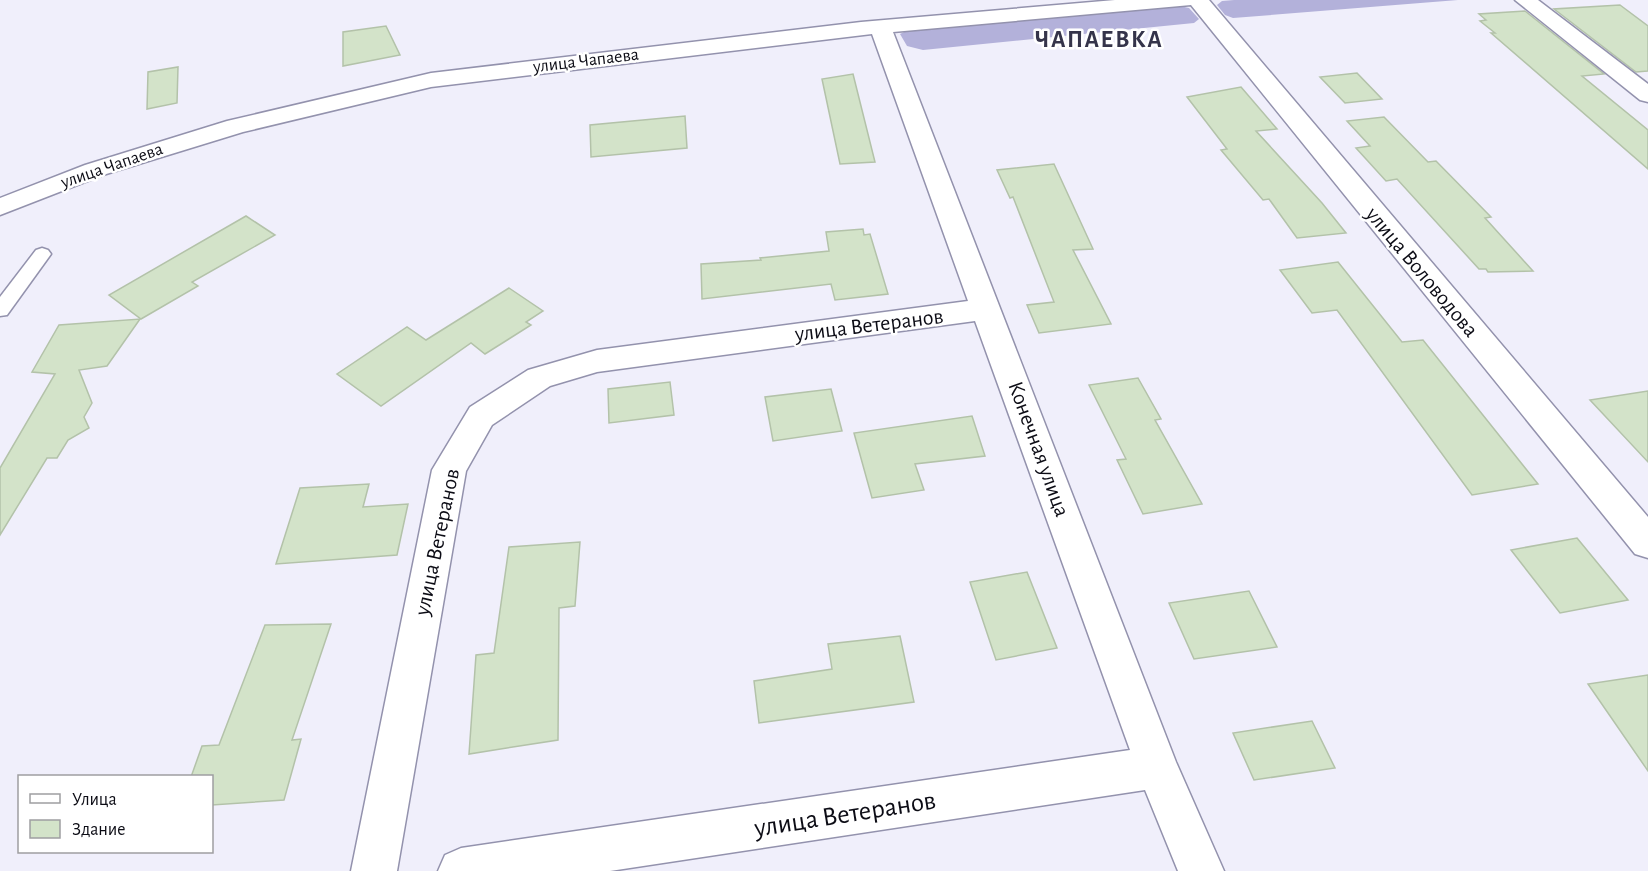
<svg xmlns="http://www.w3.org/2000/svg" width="1648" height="871" font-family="'Alegreya Sans',sans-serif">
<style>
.forest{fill:#b3b1da}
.building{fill:#d3e3c9;stroke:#b3c2a9;stroke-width:1.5}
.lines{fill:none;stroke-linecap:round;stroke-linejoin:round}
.service-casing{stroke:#9392ad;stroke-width:3}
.minor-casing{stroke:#9392ad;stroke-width:3}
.service{fill:#fff;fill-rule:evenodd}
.minor{fill:#fff;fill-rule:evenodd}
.labels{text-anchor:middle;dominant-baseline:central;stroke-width:5;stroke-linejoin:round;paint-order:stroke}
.far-street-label{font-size:18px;fill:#0c0c15;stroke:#fff}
.street-label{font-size:22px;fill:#0c0c15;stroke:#fff}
.far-district-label{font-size:24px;font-weight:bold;letter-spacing:1.5px;fill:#35344a;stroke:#fff}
.near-street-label{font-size:27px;fill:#0c0c15;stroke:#fff}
</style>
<rect width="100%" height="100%" fill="#f0effb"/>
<g class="forest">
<path d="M1234,0h224l-225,18 -8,-3 -8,-10 5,-4z"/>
<path d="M1176,5l13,3 10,11 -5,4 -271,27 -16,-4 -7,-12 8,-4z"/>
</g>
<g class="building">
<path d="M1620,5l28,21v45l-12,1 -82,-63z"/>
<path d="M1525,11l79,63 -22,2 66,54v39l-157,-136h4l-15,-12 6,-1 -7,-6z"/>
<path d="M386,26l14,29 -57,11v-34z"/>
<path d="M178,67l-1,36 -30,6 1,-37z"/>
<path d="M1357,73l25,26 -37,4 -25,-26z"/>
<path d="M853,74l22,88 -35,2 -18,-85z"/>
<path d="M1241,87l36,42 -21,2 66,72 24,30 -49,5 -28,-39 -6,1 -42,-50 6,-1 -40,-52z"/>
<path d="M685,116l2,32 -96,9 -1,-32z"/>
<path d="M1384,117l44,45 8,-1 55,56 -6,1 48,53 -45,1 -2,-3h-7l-82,-90 -11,2 -30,-33 14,-2 -23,-25z"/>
<path d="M1054,164l39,85 -20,1 38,74 -72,9 -12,-28 27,-3 -41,-105 -3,1 -13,-28z"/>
<path d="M246,216l29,19 -83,47 6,4 -57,33 -32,-24z"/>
<path d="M863,229l1,6 6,-1 18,60 -53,6 -4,-16 -129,15 -1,-35 60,-4 -1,-2 69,-7 -3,-19z"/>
<path d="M1338,262l64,80 21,-2 115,144 -66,11 -135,-185 -25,3 -32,-43z"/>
<path d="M509,288l34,23 -17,11 5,3 -46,29 -14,-11 -90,63 -44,-32 70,-47 19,13z"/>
<path d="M140,319l-33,47 -28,4 13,33 -8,14 5,11 -21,12 -11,18h-10l-47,77v-67l55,-94 -23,-2 27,-47z"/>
<path d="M1138,378l23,41 -6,1 47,84 -59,10 -26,-54 9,-1 -37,-74z"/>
<path d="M670,382l4,33 -65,8 -1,-34z"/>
<path d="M831,389l11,42 -69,10 -8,-44z"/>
<path d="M1648,391v71l-58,-62z"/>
<path d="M972,416l13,40 -70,8 9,26 -52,8 -18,-65z"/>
<path d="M369,484l-6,23 45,-3 -11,51 -121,9 24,-76z"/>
<path d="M1577,538l51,62 -68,13 -49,-63z"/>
<path d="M580,542l-5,64 -16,2 -1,132 -89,14 7,-99 18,-2 15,-106z"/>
<path d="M1027,572l30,76 -61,12 -26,-78z"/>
<path d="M1249,591l28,56 -83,12 -25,-56z"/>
<path d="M331,624l-39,116 9,-1 -17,61 -72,5v-28h-21l11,-31 17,-1 46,-120z"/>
<path d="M900,636l14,66 -155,21 -5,-42 78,-12 -4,-25z"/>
<path d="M1648,675v96l-60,-87z"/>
<path d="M1312,721l23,47 -81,12 -21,-47z"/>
</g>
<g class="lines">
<g class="service-casing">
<path id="service" d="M42,248l6,2 3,4 -44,61 -7,1v-19l36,-47z"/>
</g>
<g class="minor-casing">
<g id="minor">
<path d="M1115,0h94l439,517v41l-13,-4 -444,-549 -298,27 283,730 48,109h-46l-33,-81 -535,81h-172l7,-16 16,-7 669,-98 -155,-429 -378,51 -47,14 -58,39 -26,46 -69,400h-46l81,-401 38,-63 58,-37 69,-20 371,-49 -96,-267 -441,53 -188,45 -140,43 -103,40v-17l85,-33 142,-44 204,-48 430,-51z"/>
<path d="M1515,0h23l110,84v18l-8,-2z"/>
</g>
</g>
<use href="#service" class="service"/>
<use href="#minor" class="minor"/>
</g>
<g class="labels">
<g class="far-street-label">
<text transform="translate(586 61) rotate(-7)">улица Чапаева</text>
<text transform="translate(112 166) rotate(-19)">улица Чапаева</text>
</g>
<g class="street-label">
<text transform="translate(1422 272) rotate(50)">улица Воловодова</text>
<text transform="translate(869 325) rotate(-7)">улица Ветеранов</text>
<text transform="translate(1039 449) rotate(70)">Конечная улица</text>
<text transform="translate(437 542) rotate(-78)">улица Ветеранов</text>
</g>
<g class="far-district-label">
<text x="1099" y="40">ЧАПАЕВКА</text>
</g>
<g class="near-street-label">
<text transform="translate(845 814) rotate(-9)">улица Ветеранов</text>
</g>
</g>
<rect x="18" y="775" width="195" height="78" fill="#ffffff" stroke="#9e9ea1" stroke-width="1.5"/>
<rect x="30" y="794" width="30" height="9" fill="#ffffff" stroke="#9e9ea1" stroke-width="1.5"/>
<text x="72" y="805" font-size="18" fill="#0c0c15">Улица</text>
<rect x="30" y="820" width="30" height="18" fill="#d3e3c9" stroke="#9e9ea1" stroke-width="1.5"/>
<text x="72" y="835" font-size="18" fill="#0c0c15">Здание</text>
</svg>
